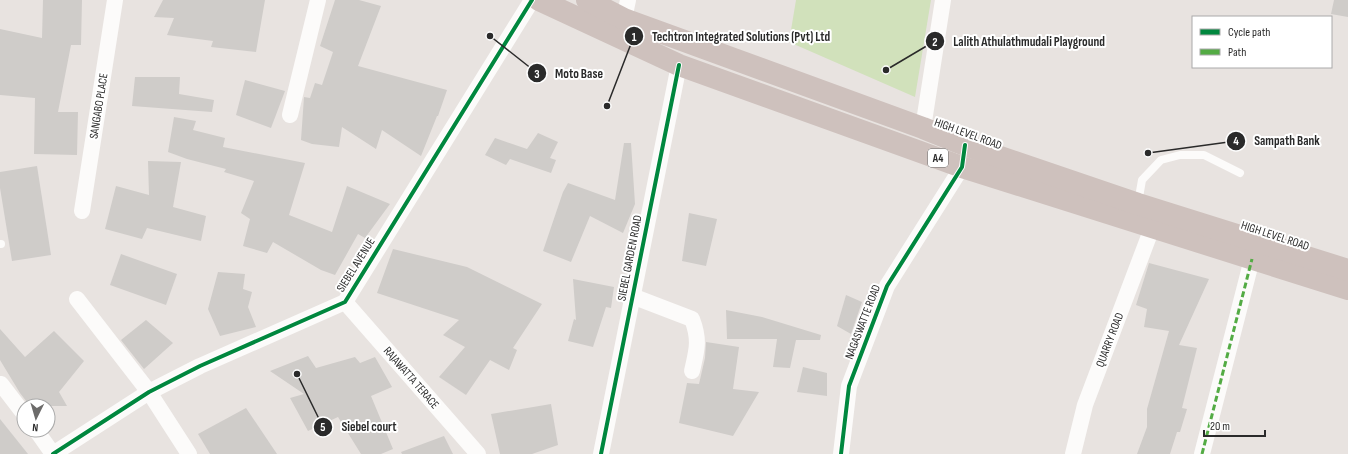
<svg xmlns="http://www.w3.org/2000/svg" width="1348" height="454" font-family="'Sofia Sans Condensed',sans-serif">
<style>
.green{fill:#d1e1bb}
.building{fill:#cfccc9}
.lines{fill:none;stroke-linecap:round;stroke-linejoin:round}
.lane{stroke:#fcfbfa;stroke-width:8}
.street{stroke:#fcfbfa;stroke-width:16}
.highway{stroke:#cec1bd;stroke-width:22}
.quiet{stroke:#53ab44;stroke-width:3;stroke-dasharray:6 3;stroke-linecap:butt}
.cycleway-casing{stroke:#fff;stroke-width:6}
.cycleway{stroke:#00873e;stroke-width:4}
.labels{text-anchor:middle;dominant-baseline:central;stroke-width:4;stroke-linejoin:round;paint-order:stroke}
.shield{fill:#fff;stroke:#6a6a6a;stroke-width:1}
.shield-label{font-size:11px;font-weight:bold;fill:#2a2a2a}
.street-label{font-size:12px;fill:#2a2a2a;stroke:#fff}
.leader{fill:none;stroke:#2a2a2a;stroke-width:1.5}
.callout-dot{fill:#2a2a2a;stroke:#fff;stroke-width:1.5}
.mark-label{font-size:12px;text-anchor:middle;font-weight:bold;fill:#fff}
.callout-label{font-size:13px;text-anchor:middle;font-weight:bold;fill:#2a2a2a;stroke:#fff;stroke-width:4;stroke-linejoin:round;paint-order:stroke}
</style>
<rect width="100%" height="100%" fill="#e8e3e0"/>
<path class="green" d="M796,0h135l-16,97 -126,-55z"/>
<g class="building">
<path d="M43,0h39l-1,45h-10l-13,67h20l-1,43 -43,-1 1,-56 -35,-3v-66l42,9z"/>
<path d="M163,0h102l-9,52 -45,-5 2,-6 -46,-6 7,-17 -20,-1z"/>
<path d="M335,0h24l22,6 -23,60 89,24 -9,26h-1l-16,40 -39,-26 -6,19 -34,-22 -3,20 -27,-3 -11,-4 3,-43 6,1 5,-15 7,2 11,-33 -13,-6z"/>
<path d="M1334,0h14v17l-17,-3z"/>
<path d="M135,77h45l-1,17 35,6 -2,12 -80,-6z"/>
<path d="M245,80l40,11 -14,37 -35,-13z"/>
<path d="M174,117l22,4 -3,9 32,8 -2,9 82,16 -16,52 43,17 15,-46 43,18 -25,34 -7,-4 -23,41 -14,-5 -48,-28 -6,11 -24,-7 7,-27 -9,-6 13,-32 -30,-9 2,-3 -39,-10 -19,-7z"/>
<path d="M538,133l20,9 -8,16 6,2 -5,13 -41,-14 -4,6 -21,-10 10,-17 32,11z"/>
<path d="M624,143h7l4,61 -12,29 -33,-17 -19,46 -28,-11 20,-59 5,-9 47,17z"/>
<path d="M148,161l33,1 -8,45 33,9 -5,25 -54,-13 -5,11 -37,-10 11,-43 33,9z"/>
<path d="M37,166l14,89 -39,6 -12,-73v-16z"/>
<path d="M689,213l28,6 -11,47 -24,-5z"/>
<path d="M393,249l74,18 75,37 -29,44 4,2 -8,20 -19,-10 -24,35 -27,-18 26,-30 -22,-12 16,-15 -82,-27z"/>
<path d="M121,254l56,20 -11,31 -56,-20z"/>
<path d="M1149,263l60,16 -30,66 18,3 -15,60 5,1 -7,23h-3l-7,22h-33l10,-27v-18l22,-78 -25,-4 3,-18 -11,-4z"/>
<path d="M218,272l27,2 -2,15 9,3 -4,15 8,20 -36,9 -12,-27z"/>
<path d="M573,279l41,8 -3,21 -5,-1 -13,40 -25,-6 6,-22 2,1z"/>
<path d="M846,295l16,7 -11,32 -14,-8z"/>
<path d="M726,310l36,7 59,18 -1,5h-24l-6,28 -17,-1 4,-28h-50z"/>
<path d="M146,320l27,23 -29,26 -23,-29z"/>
<path d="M0,329l25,28 29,-26 30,30 -25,31 8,14h-37l-10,-13 -20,-33z"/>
<path d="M706,342l33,5 -6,42 26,3 -26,44 -54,-13 8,-40 12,1 6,-26z"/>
<path d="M308,356l8,12 39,-11 5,6 15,-6 17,30 -21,9 22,53 -12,5h-20l-23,-37 -30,14 -18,-33 14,-4 -34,-23z"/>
<path d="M803,367l24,6v23l-30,-4z"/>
<path d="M551,404l7,41 -26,9h-32l-9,-40z"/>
<path d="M246,408l31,46h-67l-12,-20z"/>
<path d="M0,419l28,35h-28z"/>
<path d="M444,436l9,18h-51l-1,-2z"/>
</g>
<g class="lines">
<g class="lane">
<path d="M1138,203l4,-23 19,-20 19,-5h24l36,18"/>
<path d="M0,244h1"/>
</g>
<g class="street">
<path d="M624,19l4,-19"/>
<path d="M290,115l28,-115"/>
<path d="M923,128l20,-128"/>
<path d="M82,211l33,-211"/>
<path d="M632,296l60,23c8,21 5,30 0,52"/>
<path d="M77,299l72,93 40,62"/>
<path d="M345,302l133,152"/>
<path d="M1,384l23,30"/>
<path d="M36,430l17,24"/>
<path d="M53,454l96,-62 51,-26 145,-64 187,-302"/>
<path d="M601,454l78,-389"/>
<path d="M841,454l8,-68 38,-100 75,-119 1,-10"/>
<path d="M1073,454l12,-49 67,-177"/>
<path d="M1202,454l50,-195"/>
</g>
<g class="highway">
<path d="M539,0l140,65 283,102 386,122"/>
<path d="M587,0l37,19 299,109 42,17 173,59 210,66"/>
</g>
<path class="quiet" d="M1202,454l50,-195"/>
<g class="cycleway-casing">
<g id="cycleway">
<path d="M53,454l96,-62 51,-26 145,-64 187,-302"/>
<path d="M601,454l78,-389"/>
<path d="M841,454l8,-68 38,-100 75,-119 3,-22"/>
</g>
</g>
<use href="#cycleway" class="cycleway"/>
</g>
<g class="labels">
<rect class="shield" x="928" y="149" width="20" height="18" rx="3"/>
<g class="shield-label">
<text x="938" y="158">A4</text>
</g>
<g class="street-label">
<text transform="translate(99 106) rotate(-81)">SANGABO PLACE</text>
<text transform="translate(968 134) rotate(20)">HIGH LEVEL ROAD</text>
<text transform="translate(1275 236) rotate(18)">HIGH LEVEL ROAD</text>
<text transform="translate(630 258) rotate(-79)">SIEBEL GARDEN ROAD</text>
<text transform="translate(356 265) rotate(-58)">SIEBEL AVENUE</text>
<text transform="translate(863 322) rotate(-69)">NAGASWATTE ROAD</text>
<text transform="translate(1110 340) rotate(-69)">QUARRY ROAD</text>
<text transform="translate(411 378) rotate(49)">RAJAWATTA TERACE</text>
</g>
</g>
<path class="leader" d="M607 106L634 36M886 70L935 41M490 36L537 73M1148 153L1236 141M297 374L323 427"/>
<g class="callout-dot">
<circle cx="607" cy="106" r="4"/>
<circle cx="886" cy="70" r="4"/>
<circle cx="490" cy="36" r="4"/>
<circle cx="1148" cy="153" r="4"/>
<circle cx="297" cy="374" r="4"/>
<circle cx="634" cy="36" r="10"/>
<circle cx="935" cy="41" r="10"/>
<circle cx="537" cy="73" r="10"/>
<circle cx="1236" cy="141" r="10"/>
<circle cx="323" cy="427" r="10"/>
</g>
<g class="mark-label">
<text x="634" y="41">1</text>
<text x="935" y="46">2</text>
<text x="537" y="78">3</text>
<text x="1236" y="145">4</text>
<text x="323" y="431">5</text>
</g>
<g class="callout-label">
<text x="741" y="41">Techtron Integrated Solutions (Pvt) Ltd</text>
<text x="1029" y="46">Lalith Athulathmudali Playground</text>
<text x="579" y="78">Moto Base</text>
<text x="1287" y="145">Sampath Bank</text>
<text x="369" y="431">Siebel court</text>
</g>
<rect x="1192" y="16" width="140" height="52" fill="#ffffff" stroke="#aaaaaa"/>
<rect x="1200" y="29" width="20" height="6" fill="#00873e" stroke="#aaaaaa"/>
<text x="1228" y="36" font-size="12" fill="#2a2a2a">Cycle path</text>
<rect x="1200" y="49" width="20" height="6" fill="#53ab44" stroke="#aaaaaa"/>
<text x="1228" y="56" font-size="12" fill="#2a2a2a">Path</text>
<g transform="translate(36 418) rotate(185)"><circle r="19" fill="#ffffff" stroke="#aaaaaa"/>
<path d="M0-3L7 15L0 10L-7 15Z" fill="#6c6b6a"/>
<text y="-6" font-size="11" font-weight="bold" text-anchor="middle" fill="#2a2a2a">N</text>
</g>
<path d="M1204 430v6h61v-6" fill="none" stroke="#2a2a2a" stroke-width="2"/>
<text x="1210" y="430" font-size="12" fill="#2a2a2a" stroke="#ffffff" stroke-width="3" paint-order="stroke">20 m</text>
</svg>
